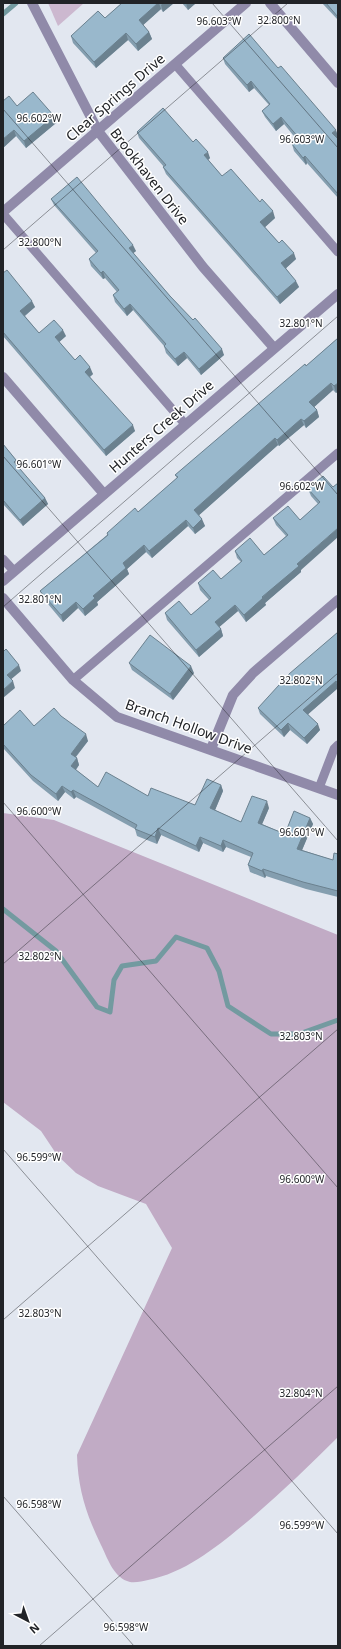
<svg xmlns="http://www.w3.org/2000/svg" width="341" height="1649" font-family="'Noto Sans',sans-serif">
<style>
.green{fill:#ccb8cf}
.forest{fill:#c1abc5}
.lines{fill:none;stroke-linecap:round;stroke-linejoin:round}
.stream{stroke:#739aa0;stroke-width:5}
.lane{stroke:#908aa9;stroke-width:9}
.street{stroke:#908aa9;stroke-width:10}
.wall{fill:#849eaf}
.shaded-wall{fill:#6b818f}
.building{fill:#99b8cc;stroke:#6b818f}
.ticks{fill:none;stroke:#212327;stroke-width:1;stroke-opacity:0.45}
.labels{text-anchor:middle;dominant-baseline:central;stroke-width:3;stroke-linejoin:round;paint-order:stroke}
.street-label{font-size:14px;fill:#212327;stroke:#fff}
.ticks-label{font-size:10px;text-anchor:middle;fill:#212327;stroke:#fff;stroke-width:3;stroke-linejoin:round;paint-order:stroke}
</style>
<rect width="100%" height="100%" fill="#e2e7f0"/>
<path class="green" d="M48,3h36l-26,23z"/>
<path class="forest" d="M3,813l51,7 284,115v502c-31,31 -62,61 -96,89 -28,23 -58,47 -94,54 -6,1 -15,4 -21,1 -14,-5 -20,-24 -26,-36 -15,-31 -23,-56 -24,-90l95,-207 -26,-44 -48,-18 -22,-13 -19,-18 -16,-24 -38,-29z"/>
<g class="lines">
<g class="stream">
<path d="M3,14l13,-11"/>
<path d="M3,909l53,42 41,56 13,5 4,-32 8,-14 34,-5 20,-24 31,11 12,23 9,35 43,28h28l39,-14"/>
</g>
<g class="lane">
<path d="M175,64l163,188"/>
<path d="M3,214l182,210"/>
<path d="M3,559l11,12"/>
<path d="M73,680l265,-227"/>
<path d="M319,788l15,-39 4,-4"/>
</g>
<g class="street">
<path d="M32,3l66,128 105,136 71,81"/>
<path d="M270,3l68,80"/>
<path d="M3,212l243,-209"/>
<path d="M3,377l101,117"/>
<path d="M3,581l335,-287"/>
<path d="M3,598l70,82 44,37 221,78"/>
<path d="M211,749l22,-54 20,-22 85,-73"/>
</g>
</g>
<g class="wall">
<path d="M122,3h52l-11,9 -2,-3 -18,16 6,7 3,7 -14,12 -10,-11 -32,28 -23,-25 -2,-7 34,-18z"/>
<path d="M182,3h14l-8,7z"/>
<path d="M322,3h16v17z"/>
<path d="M223,58l115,81v59l-31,-35 -1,2 -12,-14 -2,-7 5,-4 -13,-16 -8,7 -11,-14 -3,-6 7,-6 -15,-17 -5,4 -24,-28z"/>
<path d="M17,106l37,10 2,7 -30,25 -10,-12 -13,12z"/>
<path d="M137,132l56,10 17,16 -2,2 14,16 38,26 15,16 -10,9 14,16 17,16 -10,9 13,19 -19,17 -114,-130 -3,-7h1l-25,-29z"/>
<path d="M51,199l85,52 -3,2 37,43 54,59 -23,20 -14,-17 -9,8 -12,-13 -2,-7 -31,-36 -6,6 -12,-14 -2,-7 4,-3 -12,-14 -2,1 -12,-13 -2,-7 7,-6 -42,-48z"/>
<path d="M3,273l32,34 -10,9 14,17 27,3 -7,6 16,18 18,14 -3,3 45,54 -29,25 -103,-120z"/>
<path d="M338,338l-2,55 -3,-3 -19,17 3,3 2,7 -13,11 -2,-3 -25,21 -1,-1 -79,70 6,11 -10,8 -7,-8 -36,32 -6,-6 -19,17 2,5 -32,28 1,3 -13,11 -7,-8 -15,14 -20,-24 -3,-7 67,-56v-2l31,-21 39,-34 -2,-3 131,-109z"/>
<path d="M3,444l13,16 3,6 -1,1 27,31 3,6 -25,22 -20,-22z"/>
<path d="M333,487l-32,83v2l-36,31 1,2 -20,17 -8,-11 -19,16 2,2 2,7 -24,21 -32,-37 -2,-7 26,2 18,-15 -9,-10 -2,-7 23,-4 20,-17 -4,-4 -2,-7 29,4 22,-19 -10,-11 -3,-7 27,2 18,-16 -7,-8 -3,-7z"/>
<path d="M338,632v56l-30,26 12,16 -13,14 -17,-14 -6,7 -24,-23 -2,-6z"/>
<path d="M129,663l65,10 -21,27 -41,-30z"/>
<path d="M61,716l27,25 -12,16 1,1 2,7 -3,5 22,17 50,9 47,9 26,-20 2,6 -8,19 26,12 28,-14 -7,16 23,10 25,-16 3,6 -11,26 31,10 5,-6v43l-32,-8 -40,-13 -1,2 -15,-6 -2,-7 3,-8 -25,-10 -3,5 -20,-9 -4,9 -38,-17 -4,9 -20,-8 -2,-7 -59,-32 -2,2 -9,-7 -7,9 -25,-20 -30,-33v-22h31z"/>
</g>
<g class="shaded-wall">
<path d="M158,3h1l2,6 -20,18 -2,-7z"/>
<path d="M163,3h11l-11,9 -2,-7z"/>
<path d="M186,3h10l-8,7z"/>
<path d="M149,32l3,7 -14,12 -2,-7z"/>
<path d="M126,33l2,7 -32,28 -2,-6z"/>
<path d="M251,81l3,7 -5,4 -2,-7z"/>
<path d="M54,116l2,7 -30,25 -2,-7z"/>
<path d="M281,117l3,7 -8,7 -3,-7z"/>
<path d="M14,130l2,6 -13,12v-9z"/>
<path d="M336,130l2,6 -3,3 -3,-6z"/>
<path d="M208,152l2,6 -4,4 -2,-7z"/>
<path d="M305,156l2,7 -1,2 -3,-7z"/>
<path d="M273,211l2,7 -12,11 -3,-7z"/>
<path d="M133,245l3,6 -5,4 -2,-7z"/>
<path d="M294,253l2,6 -12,11 -3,-7z"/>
<path d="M103,271l2,7 -2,1 -2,-6z"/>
<path d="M296,281l3,6 -19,17 -3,-7z"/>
<path d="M32,301l3,6 -12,10 -3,-6z"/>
<path d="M130,304l3,6 -6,6 -3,-7z"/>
<path d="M63,330l3,6 -9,8 -2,-7z"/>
<path d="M222,349l2,6 -23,20 -2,-6z"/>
<path d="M184,352l3,6 -9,8 -3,-7z"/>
<path d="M90,367l3,7 -5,4 -3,-6z"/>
<path d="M331,383l2,7 -21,19 -3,-7z"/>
<path d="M338,383v9l-2,1 -2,-7z"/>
<path d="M317,410l2,7 -13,11 -2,-7z"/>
<path d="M301,419l3,6 -25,21 -2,-6z"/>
<path d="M133,425l2,6 -29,25 -2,-6z"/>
<path d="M275,438l3,7 -81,72 -3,-7z"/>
<path d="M16,460l3,6 -3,3 -2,-7z"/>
<path d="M45,498l3,6 -25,22 -3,-6z"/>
<path d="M202,519l3,7 -10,8 -2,-6z"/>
<path d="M186,520l2,6 -36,32 -3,-7z"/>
<path d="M338,528v9l-37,33v2l-36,31 1,2 -20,17 -2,-7 53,-51z"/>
<path d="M144,545l2,7 -19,17 2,5 -32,28 1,3 -13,11 -2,-7 10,-13 30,-33z"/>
<path d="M76,602l2,6 -15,14 -2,-7z"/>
<path d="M235,605l3,6 -21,18 -2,-7z"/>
<path d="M221,629l2,7 -24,21 -3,-7z"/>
<path d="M19,665l2,6 -12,10 -2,-6z"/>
<path d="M191,666l3,7 -21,27 -3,-6z"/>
<path d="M13,681l2,7 -12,10v-8z"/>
<path d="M336,681l2,7 -33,29 -2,-7z"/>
<path d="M288,723l2,7 -6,7 -3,-7z"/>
<path d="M318,724l2,6 -13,14 -3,-6z"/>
<path d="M86,734l2,7 -15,19 -2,-6z"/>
<path d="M77,758l2,7 -6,8 -2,-7z"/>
<path d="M221,785l2,6 -10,24 -3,-7z"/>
<path d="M62,786l3,6 -7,9 -2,-7z"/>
<path d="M73,790l3,7 -2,2 -3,-7z"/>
<path d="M267,801l2,7 -9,21 -2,-6z"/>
<path d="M310,818l3,6 -13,31 -3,-6z"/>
<path d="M158,828l3,7 -4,9 -2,-7z"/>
<path d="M200,837l3,6 -4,9 -3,-6z"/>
<path d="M223,840l3,7 -3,5 -2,-6z"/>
<path d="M263,869l3,7 -1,2 -3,-7z"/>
</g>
<g class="building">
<path d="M122,3h36l-19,17 10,12 -13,12 -10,-11 -32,29 -23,-26 27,-25 7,7z"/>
<path d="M326,3h12v14z"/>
<path d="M249,34l29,34 3,-2 55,64 -4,3 6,6v55l-33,-38 -2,2 -11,-14 7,-6 -18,-21 -8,7 -11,-13 8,-7 -19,-23 -4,4 -24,-27z"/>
<path d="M33,92l21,24 -30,25 -10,-11 -11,9v-38l6,-5 8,10z"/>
<path d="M163,108l30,34 3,-3 12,13 -4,3 18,21 9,-7 29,33 2,-3 11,12 -13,11 19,21 3,-3 12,13 -13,10 15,18 -19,16 -114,-130 3,-2 -29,-33z"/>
<path d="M77,177l56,68 -4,3 41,48 23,24 2,-2 27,31 -23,20 -15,-17 -9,7 -11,-13 2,-2 -36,-40 -6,5 -11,-14 6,-5 -16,-19 -2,2 -12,-14 9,-8 -47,-52z"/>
<path d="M7,270l25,31 -12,10 19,22 15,-13 9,10 -8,7 20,23 5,-5 10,12 -5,5 48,53 -29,25 -101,-118v-59z"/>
<path d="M338,338v45l-4,3 -3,-3 -22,19 8,8 -13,11 -3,-2 -24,21 -2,-2 -81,72 8,9 -9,9 -7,-8 -37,31 -5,-6 -21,18 3,5 -33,28 2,2 -12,11 -7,-7 -15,13 -21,-24 68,-56 -1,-2 28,-25 3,4 40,-35 -3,-2 130,-111 1,2z"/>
<path d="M3,444l13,16 -2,2 31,36 -25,22 -17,-20z"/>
<path d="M323,476l10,11 5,-4v45l-41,36 2,2 -37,31 1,1 -19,17 -9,-10 -20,17 6,7 -25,21 -31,-37 14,-12 12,14 20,-17 -13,-15 15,-13 8,9 21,-18 -7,-10 15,-13 14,17 24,-20 -15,-17 15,-12 12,14 20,-18 -12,-13z"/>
<path d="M338,632v52l-2,-3 -33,29 15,14 -14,14 -16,-15 -7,7 -23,-22 31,-34z"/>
<path d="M150,635l41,31 -21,28 -41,-31z"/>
<path d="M6,649l13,16 -12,10 6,6 -10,9v-38z"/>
<path d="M54,708l7,8 25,18 -15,20 6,4 -6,8 27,21 8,-15 42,24 3,-8 44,17 12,-26 14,6 -11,23 31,14 11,-26 15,5 -9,22 27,11 9,-23 16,7 -13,31 36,11 1,-7 4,1v37l-35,-9 -40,-13 -1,2 -14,-6 5,-12 -30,-13 -2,6 -21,-9 -4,9 -38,-18 -3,9 -20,-8 2,-4 -64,-35 -2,2 -9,-6 -6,8 -25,-19 -28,-31v-18l17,-16 14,16z"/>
</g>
<path class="ticks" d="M212,3l126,145M3,109l335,386M3,250l285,-247M3,456l335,385M3,607l335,-291M3,802l335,386M3,964l335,-291M3,1149l335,385M3,1320l335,-291M3,1496l131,150M39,1646l299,-260"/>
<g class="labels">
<g class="street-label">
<text transform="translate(115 97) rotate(-41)">Clear Springs Drive</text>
<text transform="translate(150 176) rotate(52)">Brookhaven Drive</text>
<text transform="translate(161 426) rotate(-41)">Hunters Creek Drive</text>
<text transform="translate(189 726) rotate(20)">Branch Hollow Drive</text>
</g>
</g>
<g class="ticks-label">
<text x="279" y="24">32.800°N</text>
<text x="219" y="25">96.603°W</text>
<text x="39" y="122">96.602°W</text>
<text x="302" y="143">96.603°W</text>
<text x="40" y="246">32.800°N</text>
<text x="301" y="327">32.801°N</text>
<text x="39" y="468">96.601°W</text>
<text x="302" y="490">96.602°W</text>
<text x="40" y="603">32.801°N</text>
<text x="301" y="684">32.802°N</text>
<text x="39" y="815">96.600°W</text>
<text x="302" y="836">96.601°W</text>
<text x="40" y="960">32.802°N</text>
<text x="301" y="1040">32.803°N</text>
<text x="39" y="1161">96.599°W</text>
<text x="302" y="1183">96.600°W</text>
<text x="40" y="1317">32.803°N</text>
<text x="301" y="1397">32.804°N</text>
<text x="39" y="1508">96.598°W</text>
<text x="302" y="1529">96.599°W</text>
<text x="126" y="1631">96.598°W</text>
</g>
<rect width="341" height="1649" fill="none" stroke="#212327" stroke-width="8"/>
<g transform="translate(28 1621) rotate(139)" stroke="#ffffff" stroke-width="3" paint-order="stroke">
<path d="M0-3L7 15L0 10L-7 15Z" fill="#212327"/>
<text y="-6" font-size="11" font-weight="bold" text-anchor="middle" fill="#212327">N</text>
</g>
</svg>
